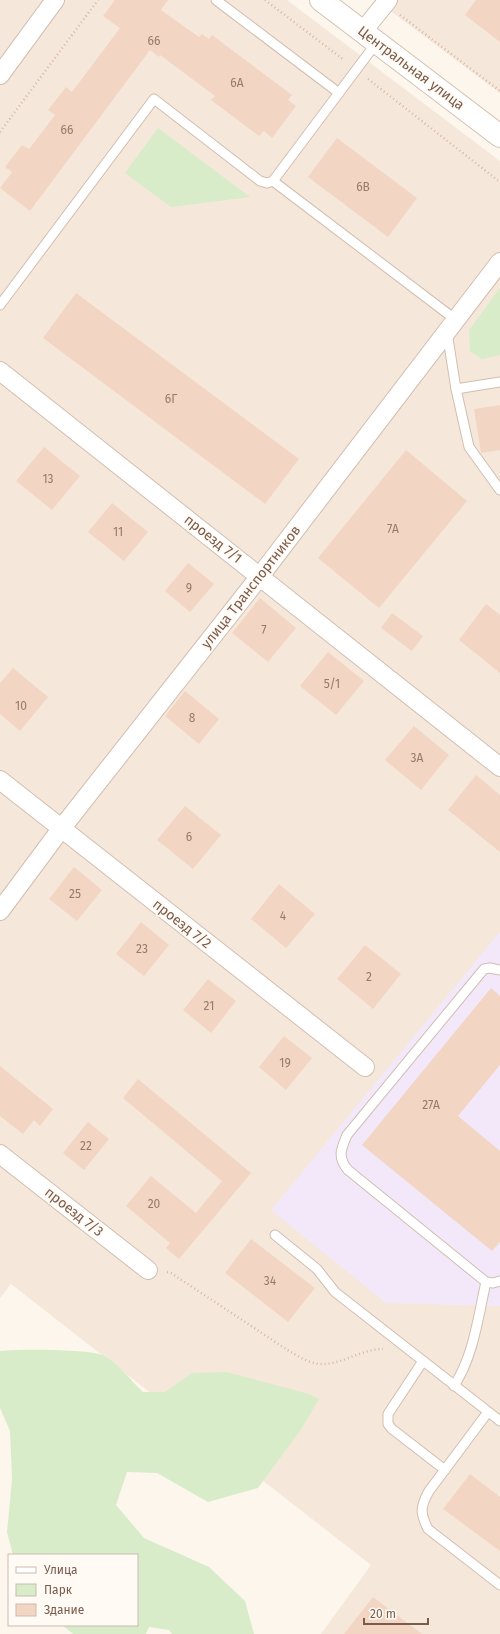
<svg xmlns="http://www.w3.org/2000/svg" width="500" height="1634" font-family="'Fira Sans',sans-serif">
<style>
.residential{fill:#f5e8da}
.education{fill:#f3e8fa}
.green{fill:#d8ecc9}
.building{fill:#f3d5c3}
.lines{fill:none;stroke-linecap:round;stroke-linejoin:round}
.lane-casing{stroke:#d1beb0;stroke-width:11}
.street-casing{stroke:#d1beb0;stroke-width:20}
.secondary-casing{stroke:#d6c0b0;stroke-width:24}
.path{stroke:#d9b8a5;stroke-width:2.5;stroke-dasharray:1 3;stroke-linecap:butt}
.lane{stroke:#fff;stroke-width:9}
.street{stroke:#fff;stroke-width:18}
.secondary{stroke:#fff;stroke-width:22}
.labels{text-anchor:middle;dominant-baseline:central;stroke-width:3.5;stroke-linejoin:round;paint-order:stroke}
.number-label{font-size:12px;fill:#987a6a}
.street-label{font-size:14px;fill:#7a5c4d;stroke:#fffaf3}
</style>
<rect width="100%" height="100%" fill="#fdf6ec"/>
<g class="residential">
<path d="M0,0h287l213,161v1473h-179l50,-69 -360,-281 -11,14z"/>
<path d="M376,0h124v93z"/>
</g>
<path class="education" d="M500,932v374l-114,-3 -115,-93z"/>
<g class="green">
<path d="M158,128l92,69 -79,10 -46,-34z"/>
<path d="M500,288v67l-18,4 -12,-8 -1,-21z"/>
<path d="M0,1351c19,-2 86,-2 102,4 16,7 28,25 41,37h22l27,-19 35,-1 82,22 10,5 -17,29 -44,60 -50,14 -51,-29 -30,-1 -11,33 28,33 65,29 36,34 9,33h-82l-3,-4 -20,-3 -3,7h-73l-11,-9h75v-70h-124l-6,-23 5,-53 -2,-48 -10,-23z"/>
</g>
<g class="building">
<path d="M115,0h53l-7,10 38,27 3,-3 7,5 3,-4 80,60 -4,5 8,6 -24,32 -8,-7 -5,5 -48,-36 4,-4 -55,-41 -1,2 -9,-7 -120,161 -30,-23 12,-16 -7,-5 17,-22 7,4 26,-34 -7,-5 18,-23 6,5 48,-64 -17,-12z"/>
<path d="M476,0h24v42l-35,-27z"/>
<path d="M337,138l80,60 -29,39 -80,-60z"/>
<path d="M76,293l223,166 -34,45 -222,-166z"/>
<path d="M500,405v45l-19,3 -7,-44z"/>
<path d="M44,447l36,29 -28,34 -36,-29z"/>
<path d="M406,450l61,51 -88,107 -61,-50z"/>
<path d="M112,503l36,29 -24,29 -36,-29z"/>
<path d="M188,563l26,21 -24,28 -25,-21z"/>
<path d="M260,598l36,30 -28,34 -36,-29z"/>
<path d="M486,604l14,11v58l-41,-33z"/>
<path d="M392,613l31,23 -11,15 -31,-23z"/>
<path d="M328,652l36,29 -28,34 -36,-29z"/>
<path d="M13,668l35,29 -28,34 -20,-17v-31z"/>
<path d="M185,691l34,28 -20,25 -34,-28z"/>
<path d="M414,726l35,29 -28,35 -36,-30z"/>
<path d="M476,775l24,20v57l-52,-42z"/>
<path d="M185,806l36,29 -28,34 -36,-29z"/>
<path d="M74,867l28,23 -25,31 -28,-22z"/>
<path d="M279,884l36,30 -29,34 -35,-29z"/>
<path d="M141,922l28,23 -25,31 -28,-22z"/>
<path d="M365,945l36,29 -28,35 -36,-30z"/>
<path d="M208,979l28,22 -25,32 -28,-23z"/>
<path d="M491,988l9,8v69l-42,51 42,35v91l-8,9 -130,-106z"/>
<path d="M284,1036l28,22 -26,32 -27,-23z"/>
<path d="M0,1066l53,43 -13,17 -6,-6 -11,14 -23,-18z"/>
<path d="M138,1079l113,94 -72,86 -13,-11 4,-5 -44,-37 25,-30 45,37 26,-32 -99,-83z"/>
<path d="M88,1122l21,17 -25,31 -21,-17z"/>
<path d="M251,1239l64,49 -27,34 -63,-49z"/>
<path d="M470,1474l30,23v54l-57,-42z"/>
<path d="M373,1597l49,37h-78z"/>
</g>
<g class="lines">
<g class="lane-casing">
<g id="lane">
<path d="M216,0l123,93"/>
<path d="M273,181l183,139"/>
<path d="M0,305l154,-206 106,82 7,2 6,-2 104,-139"/>
<path d="M447,332l9,57 44,-7"/>
<path d="M456,389l13,58 31,43"/>
<path d="M500,970l-10,-2 -6,1 -137,166c-6,14 -10,22 1,35l138,112 7,1 7,-2"/>
<path d="M275,1235l42,34 18,23 165,129"/>
<path d="M423,1361l-35,53v10l4,5 53,41"/>
<path d="M454,1386c20,-31 24,-69 32,-104"/>
<path d="M488,1412l-59,79c-9,16 -9,22 -1,38l72,56"/>
</g>
</g>
<g class="street-casing">
<g id="street">
<path d="M363,31l25,-31"/>
<path d="M0,75l55,-75"/>
<path d="M0,371l500,396"/>
<path d="M0,780l365,287"/>
<path d="M0,911l61,-82 199,-253 240,-314"/>
<path d="M0,1154l148,116"/>
</g>
</g>
<g class="secondary-casing">
<path id="secondary" d="M321,0l179,136"/>
</g>
<g class="path">
<path d="M265,0l79,60"/>
<path d="M400,15l100,76"/>
<path d="M368,79l132,103"/>
<path d="M0,132l98,-132"/>
<path d="M167,1272l4,1 118,78c6,3 13,8 19,10 26,11 49,-12 75,-12"/>
</g>
<use href="#lane" class="lane"/>
<use href="#street" class="street"/>
<use href="#secondary" class="secondary"/>
</g>
<g class="labels">
<g class="number-label">
<text x="154" y="41">66</text>
<text x="237" y="83">6А</text>
<text x="67" y="130">66</text>
<text x="363" y="187">6В</text>
<text x="171" y="399">6Г</text>
<text x="48" y="479">13</text>
<text x="393" y="529">7А</text>
<text x="118" y="532">11</text>
<text x="189" y="588">9</text>
<text x="264" y="630">7</text>
<text x="332" y="684">5/1</text>
<text x="21" y="706">10</text>
<text x="192" y="718">8</text>
<text x="417" y="758">3А</text>
<text x="189" y="837">6</text>
<text x="75" y="894">25</text>
<text x="283" y="916">4</text>
<text x="142" y="949">23</text>
<text x="369" y="977">2</text>
<text x="209" y="1006">21</text>
<text x="285" y="1063">19</text>
<text x="431" y="1105">27А</text>
<text x="86" y="1146">22</text>
<text x="154" y="1204">20</text>
<text x="270" y="1281">34</text>
</g>
<g class="street-label">
<text transform="translate(411 68) rotate(37)">Центральная улица</text>
<text transform="translate(213 539) rotate(38)">проезд 7/1</text>
<text transform="translate(251 587) rotate(-52)">улица Транспортников</text>
<text transform="translate(182 924) rotate(38)">проезд 7/2</text>
<text transform="translate(74 1212) rotate(38)">проезд 7/3</text>
</g>
</g>
<rect x="8" y="1554" width="130" height="72" fill="#fffaf3" stroke="#cabbb1"/>
<rect x="16" y="1567" width="20" height="6" fill="#ffffff" stroke="#cabbb1"/>
<text x="44" y="1574" font-size="12" fill="#7a5c4d">Улица</text>
<rect x="16" y="1584" width="20" height="12" fill="#d8ecc9" stroke="#cabbb1"/>
<text x="44" y="1594" font-size="12" fill="#7a5c4d">Парк</text>
<rect x="16" y="1604" width="20" height="12" fill="#f3d5c3" stroke="#cabbb1"/>
<text x="44" y="1614" font-size="12" fill="#7a5c4d">Здание</text>
<path d="M364 1618v6h64v-6" fill="none" stroke="#7a5c4d" stroke-width="2"/>
<text x="370" y="1618" font-size="12" fill="#7a5c4d" stroke="#fffaf3" stroke-width="3" paint-order="stroke">20 m</text>
</svg>
